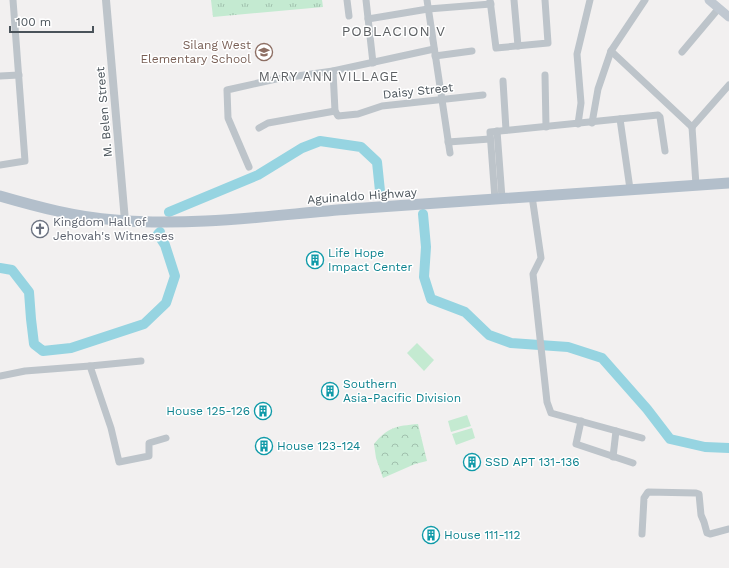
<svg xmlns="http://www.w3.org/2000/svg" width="729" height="568" font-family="'Work Sans',sans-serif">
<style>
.grass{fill:url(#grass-tufts)}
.park{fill:url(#park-crowns)}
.pitch{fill:#c4ead1}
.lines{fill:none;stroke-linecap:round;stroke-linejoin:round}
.river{stroke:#96d4e1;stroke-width:10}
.minor{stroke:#bdc4ca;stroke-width:7}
.tertiary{stroke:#bdc4ca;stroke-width:8}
.secondary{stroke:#c0c8d1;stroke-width:9}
.primary{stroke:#b3bfcb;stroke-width:11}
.labels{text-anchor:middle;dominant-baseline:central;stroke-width:3;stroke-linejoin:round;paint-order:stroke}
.education-label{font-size:12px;fill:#785e54;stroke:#fff;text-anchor:end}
.street-label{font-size:12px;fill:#4a535a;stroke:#fff}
.worship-label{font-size:12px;fill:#5b616d;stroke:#fff;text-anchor:start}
.culture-label{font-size:12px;fill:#0d838f;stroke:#fff;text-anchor:start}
.neighbourhood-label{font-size:13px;letter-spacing:1px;fill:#5d6063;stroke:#fff}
.quarter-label{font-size:14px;letter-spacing:1px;fill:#5d6063;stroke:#fff}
</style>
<defs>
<pattern id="grass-tufts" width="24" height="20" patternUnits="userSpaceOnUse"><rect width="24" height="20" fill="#c4ead1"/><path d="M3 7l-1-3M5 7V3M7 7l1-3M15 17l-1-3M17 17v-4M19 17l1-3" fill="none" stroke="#a1c0ad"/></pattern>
<pattern id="park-crowns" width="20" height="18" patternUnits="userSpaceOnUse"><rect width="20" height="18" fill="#c4ead1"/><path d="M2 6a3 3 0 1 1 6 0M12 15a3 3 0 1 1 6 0" fill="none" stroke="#a1c0ad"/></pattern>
</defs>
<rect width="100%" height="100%" fill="#f2f0f0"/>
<path class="grass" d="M211,0h111l1,7 -110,10z"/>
<path class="park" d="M418,424l9,37 -12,3 -32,14 -7,-20 -2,-14c14,-17 22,-18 44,-20z"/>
<g class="pitch">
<path d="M417,343l17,17 -10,11 -17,-18z"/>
<path d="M467,415l4,11 -20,6 -3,-11z"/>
<path d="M472,428l3,10 -19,7 -4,-11z"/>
</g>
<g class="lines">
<g class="river">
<path d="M169,212l89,-37 44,-27 18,-7 41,6 16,15 3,29"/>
<path d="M423,214l3,33 -2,30 7,22 34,13 24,23 22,8 57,4 34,11 45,51 23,30 35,8 24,1"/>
<path d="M0,268l12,2 17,22 2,27 3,25 9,7 28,-3 73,-24 22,-21 9,-27 -10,-31 -7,-11 2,-2"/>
</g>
<g class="minor">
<path d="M347,0l2,16"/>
<path d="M366,0l7,63"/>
<path d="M427,0l23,153"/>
<path d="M490,0l6,48 52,-5 -3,-43"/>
<path d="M514,0l4,46"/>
<path d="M368,19l60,-10 63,-5"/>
<path d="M611,51l81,76"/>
<path d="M682,52l37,-44"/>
<path d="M435,56l37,-5"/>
<path d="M333,71l2,40 3,5 20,-2 24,-8 101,-11"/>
<path d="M545,75l1,52"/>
<path d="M0,76l19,-1"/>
<path d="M503,81l3,49"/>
<path d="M620,119l10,70"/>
<path d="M592,123l6,-34 13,-38 34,-51"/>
<path d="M578,124l3,-21 -4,-49 13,-54"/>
<path d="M692,127l4,58"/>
<path d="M692,127l37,-42"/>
<path d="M259,128l9,-5 67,-12"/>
<path d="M497,131l5,67"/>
<path d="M448,142l42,-3"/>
<path d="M0,165l25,-4 -12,-161"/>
<path d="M249,167l-21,-49 -1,-28 49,-11 57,-8 101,-22"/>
<path d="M532,196l9,62 -8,16 14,128 4,11 91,25"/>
<path d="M495,199l-5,-67 168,-17 2,2 5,34"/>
<path d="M90,366l51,-5"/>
<path d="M0,376l25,-5 65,-5 21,62 8,34 30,-6v-13l17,-5"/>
<path d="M581,421l-5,23 57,19"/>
<path d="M613,457l3,-26"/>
<path d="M642,534l2,-36 4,-6 48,1 3,1 2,21 3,7 3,11 3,1 19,-5"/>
</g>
<path class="tertiary" d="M106,0l19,221"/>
<path class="secondary" d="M709,0l20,17"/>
<path class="primary" d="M0,196c38,11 76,21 115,24 78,7 158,-5 235,-11 127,-9 253,-18 379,-26"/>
</g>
<defs>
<g id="school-ring" transform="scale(0.9)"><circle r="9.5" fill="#fff" stroke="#8d6e63" stroke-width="1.5"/><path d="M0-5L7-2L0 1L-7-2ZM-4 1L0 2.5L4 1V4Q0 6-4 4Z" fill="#8d6e63"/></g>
<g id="church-ring" transform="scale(0.9)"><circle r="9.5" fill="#fff" stroke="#6b7280" stroke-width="1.5"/><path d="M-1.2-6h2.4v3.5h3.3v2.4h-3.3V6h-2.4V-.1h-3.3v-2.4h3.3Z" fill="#6b7280"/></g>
<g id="building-ring" transform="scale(0.9)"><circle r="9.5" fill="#fff" stroke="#0f9aa8" stroke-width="1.5"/><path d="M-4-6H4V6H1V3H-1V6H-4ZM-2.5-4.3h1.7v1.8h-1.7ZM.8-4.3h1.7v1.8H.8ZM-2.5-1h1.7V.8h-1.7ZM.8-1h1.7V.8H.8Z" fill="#0f9aa8"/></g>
</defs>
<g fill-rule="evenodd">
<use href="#school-ring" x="264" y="52"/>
<use href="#church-ring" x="40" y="229"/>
<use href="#building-ring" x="315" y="260"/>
<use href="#building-ring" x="330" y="391"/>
<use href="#building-ring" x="263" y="411"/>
<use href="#building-ring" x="264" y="446"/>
<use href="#building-ring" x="472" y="462"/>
<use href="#building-ring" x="431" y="535"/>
</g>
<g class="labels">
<g class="education-label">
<text x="251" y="45">Silang West<tspan x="251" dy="14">Elementary School</tspan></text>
</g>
<g class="street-label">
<text transform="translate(418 91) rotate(-6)">Daisy Street</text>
<text transform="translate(104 112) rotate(-95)">M. Belen Street</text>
<text transform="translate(362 196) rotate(-4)">Aguinaldo Highway</text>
</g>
<g class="worship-label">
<text x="53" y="222">Kingdom Hall of<tspan x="53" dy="14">Jehovah's Witnesses</tspan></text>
</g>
<g class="culture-label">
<text x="328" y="253">Life Hope<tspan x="328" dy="14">Impact Center</tspan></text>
<text x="343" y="384">Southern<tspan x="343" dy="14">Asia-Pacific Division</tspan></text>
<text x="250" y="411" text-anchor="end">House 125-126</text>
<text x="277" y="446">House 123-124</text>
<text x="485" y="462">SSD APT 131-136</text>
<text x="444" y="535">House 111-112</text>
</g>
<g class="neighbourhood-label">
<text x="329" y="76">MARY ANN VILLAGE</text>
</g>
<g class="quarter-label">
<text x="394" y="31">POBLACION V</text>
</g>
</g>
<path d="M10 26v6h83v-6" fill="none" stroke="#4a535a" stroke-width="2"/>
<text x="16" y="26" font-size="12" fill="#4a535a" stroke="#ffffff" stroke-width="3" paint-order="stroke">100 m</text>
</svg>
